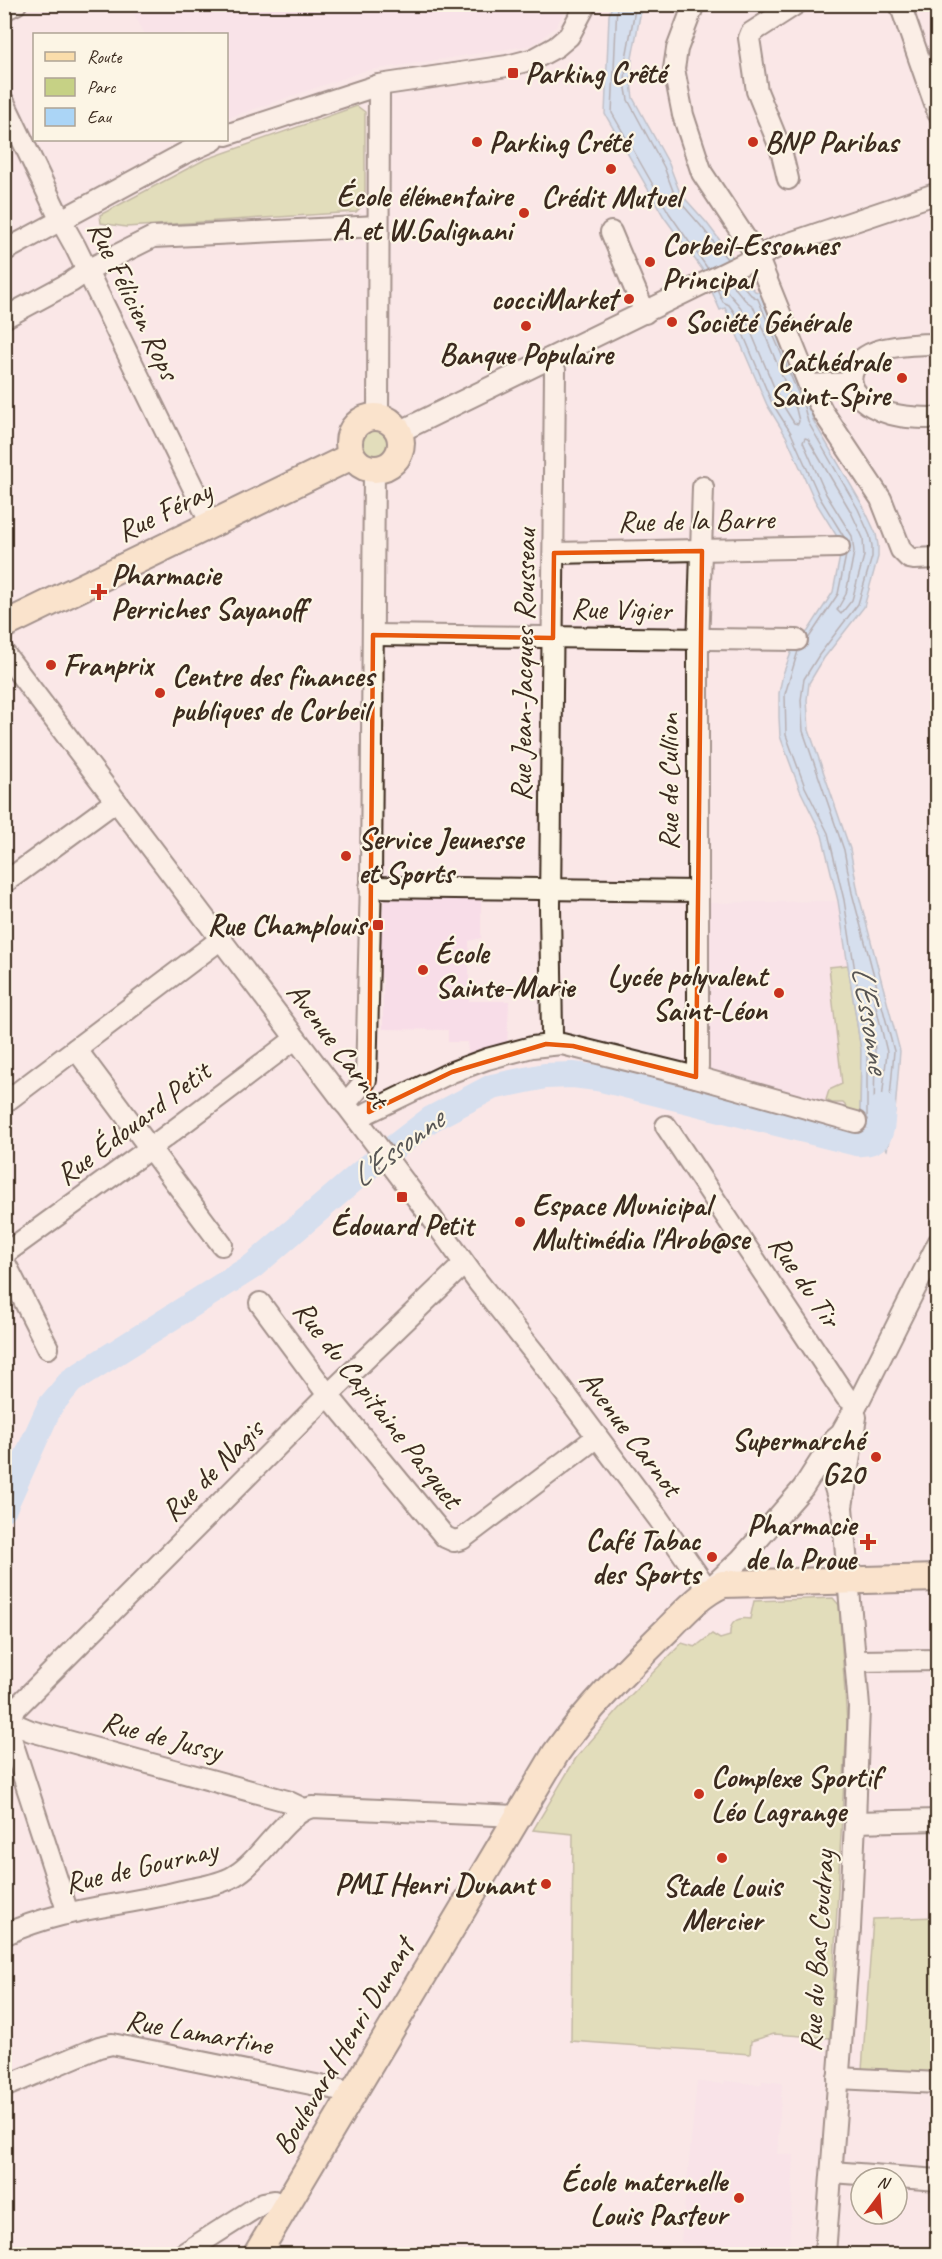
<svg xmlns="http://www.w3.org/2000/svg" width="942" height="2259" font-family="Caveat,sans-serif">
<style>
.built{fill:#f8dde8}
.green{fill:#c6d185;stroke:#807e52;stroke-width:1.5}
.water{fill:#abd5f6;stroke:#7e91a0;stroke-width:1.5}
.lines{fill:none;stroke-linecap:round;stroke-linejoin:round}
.shore{stroke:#686e74;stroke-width:1.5}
.river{stroke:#abd5f6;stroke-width:26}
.minor-casing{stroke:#3b2a1e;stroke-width:24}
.major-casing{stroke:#3b2a1e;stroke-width:30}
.minor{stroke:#fcf5e5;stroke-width:20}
.major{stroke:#faddab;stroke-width:26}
.marked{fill:none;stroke:#e8590c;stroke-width:4.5;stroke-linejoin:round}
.poi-dot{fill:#c8321e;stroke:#fcf5e5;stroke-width:2}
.labels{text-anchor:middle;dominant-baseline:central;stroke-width:4.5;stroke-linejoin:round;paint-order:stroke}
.poi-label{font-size:30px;font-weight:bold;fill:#3b2a1e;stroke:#fcf5e5;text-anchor:start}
.street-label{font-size:30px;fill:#3b2a1e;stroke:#fcf5e5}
.water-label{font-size:32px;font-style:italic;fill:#575554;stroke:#fcf5e5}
</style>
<rect width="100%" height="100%" fill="#fae7e7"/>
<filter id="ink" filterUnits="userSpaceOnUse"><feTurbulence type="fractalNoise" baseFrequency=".0167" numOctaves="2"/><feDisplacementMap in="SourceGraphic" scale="12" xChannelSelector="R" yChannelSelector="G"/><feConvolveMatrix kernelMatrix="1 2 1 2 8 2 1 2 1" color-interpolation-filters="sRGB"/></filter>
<g filter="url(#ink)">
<g class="built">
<path d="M129,5h439l-12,21 -17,15 -8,4 -167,26 -137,47 -1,-84h-81z"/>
<path d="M387,897l94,2v39l-12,3v60h40l-2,45 -38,12 -2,-16h-19v-12l-65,-1v-51h-7l2,-56 4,-2 2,-20z"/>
<path d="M838,901l23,149 -1,71 -17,-18h-11l-124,-32 -4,-4 2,-164z"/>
<path d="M725,2081l37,4v-4l20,2 -5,71 17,1 -5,96 -86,-4 -22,-5 16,-160 27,2z"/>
</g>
<g class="green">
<path d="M357,106l8,6v91l-9,9 -230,15 -25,-4 -1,-8 104,-55z"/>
<circle cx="375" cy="443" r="12"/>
<path d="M848,965l13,85 -1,71 -17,-18h-11l-6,-3 3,-10 13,-6 -13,-117z"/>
<path d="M833,1598l6,7 8,118 -17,315 -56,-4 -23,7 -1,13 -179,-13 2,-207 -40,-4 43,-72 53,-61 53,-54 13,4 17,-13 8,5 10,-3c-1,-14 7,-19 20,-17l4,-18z"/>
<path d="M937,1917v156l-75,-3 11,-151z"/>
</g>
<path class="water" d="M612,5h30l-10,53 -1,25 2,15 36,66 11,29 26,29 25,33 12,23 12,13 7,2 47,112 4,15 50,86 13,28 2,11v12l-14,50 -40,51 -15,25 -2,17 2,30 41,119 8,43 42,159 -5,60 -8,39 -27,-29 1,-71 -23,-149 -16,-66 -22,-45 -20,-54 -1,-19v-24l4,-19 11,-29 14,-14 25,-39 8,-41 -3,-13 -23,-37 -29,-65 -19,-31 -39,-91 -3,-6 -5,2 -18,-41 -38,-52 -59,-103 4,-99z"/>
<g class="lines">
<g class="shore">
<path d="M617,4l-5,109 57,100 39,56"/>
<path d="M636,4l-10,54 -1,25 3,17 36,67 11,29 26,30 26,33"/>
<path d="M737,279l14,16 7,4 46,108 4,15 50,87 12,27 2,10v11l-14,47 -39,51 -15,24 -3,21 2,31 41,119 8,43 42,158 -5,59 -5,22 -2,2 -15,-16v-69l-23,-149 -16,-67 -23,-46 -19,-52 -1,-41 13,-43"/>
<path d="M724,286c4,9 11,13 17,22l38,91 15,24 4,1 1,-3 -3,-12 -43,-103 -8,-6 -14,-17"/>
<path d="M717,289l6,13 6,3 5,7 38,91 19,30 29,65 24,39"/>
<path d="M805,438l3,1 43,73 12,26 1,18 -12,44 -11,14 -4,-4 9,-16 8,-42 -2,-16 -26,-42 -23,-52z"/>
<path d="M808,639l30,-45 8,-39"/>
<path d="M870,993l4,5 13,54 -6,57 -4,8 -3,-2 1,-66 -8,-53z"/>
</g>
<path class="river" d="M4,1508l46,-102 21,-25 182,-115 114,-98 64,-49 61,-32 53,-11 28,-1 24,3 259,65c28,2 25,-14 27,-36"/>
<g class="minor-casing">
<g id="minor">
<path d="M694,4l-17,45 -3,20 9,46 19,58 55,83 52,129 14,27 58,87 20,51 8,8 5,1 24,-1"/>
<path d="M900,4l38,109"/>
<path d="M4,10l12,-6"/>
<path d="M4,102l57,119 14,25 136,278"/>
<path d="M226,135l153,-50 128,-19 27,-7 22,-12 13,-11 17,-32"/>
<path d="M788,179l-7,-29 -24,-59 -8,-53 2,-5 45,-29"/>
<path d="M611,232l34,81"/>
<path d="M4,251l181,-98 29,-13"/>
<path d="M4,318l67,-36 22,-15 60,-30 225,-11"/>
<path d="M938,344c-21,0 -62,1 -77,16 -26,25 6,48 30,54 15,4 31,4 47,4"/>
<path d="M549,359l6,11 -5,538 2,126 2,10"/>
<path d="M809,385l42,-2"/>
<path d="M378,417l1,-332"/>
<path d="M399,432l379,-185 160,-54"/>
<path d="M554,553l285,-6"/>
<path d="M373,635l424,5"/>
<path d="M4,653l427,564 47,65 62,78 118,158 50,72 33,-31 62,-71 32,-50 6,-5 16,-28 81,-162"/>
<path d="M4,883l112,-82"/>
<path d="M370,887l327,4"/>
<path d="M76,1049l146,196"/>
<path d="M696,1077l2,-11v-418l5,-161"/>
<path d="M4,1103l217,-164"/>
<path d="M345,1104l21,-24 5,-200 3,-411"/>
<path d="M358,1120l11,-8 83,-40 35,-13 45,-12 30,-3 134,33 160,45"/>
<path d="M666,1126l180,271 11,8"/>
<path d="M4,1254l145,-105 146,-110"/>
<path d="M4,1261l44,87"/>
<path d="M260,1303l68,92 117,142 9,4 8,-2 135,-102"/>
<path d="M838,1442c-9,27 -7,37 3,64"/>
<path d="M856,1661l82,-1"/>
<path d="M4,1720l319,-320 141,-136"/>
<path d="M5,1720l26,11 256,70 17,8"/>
<path d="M5,1720l63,193"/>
<path d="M855,1822l83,-2"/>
<path d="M4,1935c56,-27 119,-29 178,-44 17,-4 37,-6 52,-15 27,-15 50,-62 78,-69l207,9"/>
<path d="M838,2078l100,5"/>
<path d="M4,2087l95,-40 13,-3 229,46 11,6"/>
<path d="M832,2172l106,8"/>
<path d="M183,2254l80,-51 11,-2 11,5"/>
<path d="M825,2254l25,-325 5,-107 4,-115 -17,-200 14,-90"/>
</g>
</g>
<g class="major-casing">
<g id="major">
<circle cx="375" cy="443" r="26"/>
<path d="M4,625l348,-169"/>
<path d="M257,2254l299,-501c32,-45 71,-84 111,-123 17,-17 33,-36 56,-46l215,-6"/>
</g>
</g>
<use href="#minor" class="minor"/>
<use href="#major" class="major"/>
</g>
</g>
<path d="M0 0H942V2259H0ZM702,551l-6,526 -123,-31 -27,-2 -94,28 -83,40 4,-477 180,3 1,-85z" fill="#fae7e7" fill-opacity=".55" fill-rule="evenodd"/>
<path class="marked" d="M702,551l-6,526 -123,-31 -27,-2 -94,28 -83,40 4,-477 180,3 1,-85z"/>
<g class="poi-dot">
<rect x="507" y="67" width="12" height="12" rx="3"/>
<circle cx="477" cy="142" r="6"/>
<circle cx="753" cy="142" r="6"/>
<circle cx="611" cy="169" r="6"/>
<circle cx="524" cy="213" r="6"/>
<circle cx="650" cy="262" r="6"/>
<circle cx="629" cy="299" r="6"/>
<circle cx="672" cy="322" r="6"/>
<circle cx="526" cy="326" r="6"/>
<circle cx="902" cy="378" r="6"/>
<path d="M96 583h6v6h6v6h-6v6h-6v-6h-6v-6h6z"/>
<circle cx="51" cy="665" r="6"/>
<circle cx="160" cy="693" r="6"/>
<circle cx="346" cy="856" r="6"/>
<rect x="372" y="919" width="12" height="12" rx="3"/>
<circle cx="423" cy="970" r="6"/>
<circle cx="779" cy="993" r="6"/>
<rect x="396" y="1191" width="12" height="12" rx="3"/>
<circle cx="520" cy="1222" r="6"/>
<circle cx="876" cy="1457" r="6"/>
<path d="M865 1533h6v6h6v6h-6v6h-6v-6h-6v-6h6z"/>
<circle cx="712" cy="1557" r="6"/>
<circle cx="699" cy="1794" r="6"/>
<circle cx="722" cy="1858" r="6"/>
<circle cx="546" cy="1884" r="6"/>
<circle cx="739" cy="2198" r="6"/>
</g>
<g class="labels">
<g class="poi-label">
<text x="525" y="73">Parking Crêté</text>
<text x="489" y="142">Parking Crété</text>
<text x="765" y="142">BNP Paribas</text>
<text x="512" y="196" text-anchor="end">École élémentaire<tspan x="512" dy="34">A. et W.Galignani</tspan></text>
<text x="611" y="197" text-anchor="middle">Crédit Mutuel</text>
<text x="662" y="245">Corbeil-Essonnes<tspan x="662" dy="34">Principal</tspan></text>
<text x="617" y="299" text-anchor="end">cocciMarket</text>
<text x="684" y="322">Société Générale</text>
<text x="526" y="354" text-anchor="middle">Banque Populaire</text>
<text x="890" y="361" text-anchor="end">Cathédrale<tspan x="890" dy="34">Saint-Spire</tspan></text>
<text x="111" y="575">Pharmacie<tspan x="111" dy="34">Perriches Sayanoff</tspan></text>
<text x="63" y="665">Franprix</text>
<text x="172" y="676">Centre des finances<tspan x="172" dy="34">publiques de Corbeil</tspan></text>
<text x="358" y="839">Service Jeunesse<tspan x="358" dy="34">et Sports</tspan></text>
<text x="366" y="925" text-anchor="end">Rue Champlouis</text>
<text x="435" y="953">École<tspan x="435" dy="34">Sainte-Marie</tspan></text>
<text x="767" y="976" text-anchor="end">Lycée polyvalent<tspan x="767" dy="34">Saint-Léon</tspan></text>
<text x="532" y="1205">Espace Municipal<tspan x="532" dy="34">Multimédia l'Arob@se</tspan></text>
<text x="402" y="1225" text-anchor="middle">Édouard Petit</text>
<text x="864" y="1440" text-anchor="end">Supermarché<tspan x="864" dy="34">G20</tspan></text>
<text x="856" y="1525" text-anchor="end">Pharmacie<tspan x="856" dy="34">de la Proue</tspan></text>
<text x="700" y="1540" text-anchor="end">Café Tabac<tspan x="700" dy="34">des Sports</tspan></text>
<text x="711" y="1777">Complexe Sportif<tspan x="711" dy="34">Léo Lagrange</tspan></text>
<text x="534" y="1884" text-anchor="end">PMI Henri Dunant</text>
<text x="722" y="1886" text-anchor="middle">Stade Louis<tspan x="722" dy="34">Mercier</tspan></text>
<text x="727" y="2181" text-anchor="end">École maternelle<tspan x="727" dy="34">Louis Pasteur</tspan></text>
</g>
<g class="street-label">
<text transform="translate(134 300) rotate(64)">Rue Félicien Rops</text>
<text transform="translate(164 511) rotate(-26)">Rue Féray</text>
<text transform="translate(696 520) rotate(-1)">Rue de la Barre</text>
<text transform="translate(621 609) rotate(1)">Rue Vigier</text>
<text transform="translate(523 665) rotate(-89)">Rue Jean-Jacques Rousseau</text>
<text transform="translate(668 782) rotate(-90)">Rue de Cullion</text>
<text transform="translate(338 1045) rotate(53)">Avenue Carnot</text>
<text transform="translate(133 1123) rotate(-37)">Rue Édouard Petit</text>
<text transform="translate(805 1281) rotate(56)">Rue du Tir</text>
<text transform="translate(378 1404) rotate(52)">Rue du Capitaine Pasquet</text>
<text transform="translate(631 1433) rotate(53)">Avenue Carnot</text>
<text transform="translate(212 1470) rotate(-45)">Rue de Nagis</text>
<text transform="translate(162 1736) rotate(15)">Rue de Jussy</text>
<text transform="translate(141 1866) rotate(-13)">Rue de Gournay</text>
<text transform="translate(817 1951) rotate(-86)">Rue du Bas Coudray</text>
<text transform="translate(199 2032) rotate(10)">Rue Lamartine</text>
<text transform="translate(343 2046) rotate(-59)">Boulevard Henri Dunant</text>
</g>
<g class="water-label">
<text transform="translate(871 1019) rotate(81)">L'Essonne</text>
<text transform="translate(397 1148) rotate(-37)">L'Essonne</text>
</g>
</g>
<rect width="942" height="2259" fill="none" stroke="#fcf5e5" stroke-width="24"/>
<rect x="12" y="12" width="918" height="2235" fill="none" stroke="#3b2a1e" stroke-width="2" filter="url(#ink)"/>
<rect x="33" y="33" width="195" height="108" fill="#fcf5e5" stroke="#afa495" stroke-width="1.5"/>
<rect x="45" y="52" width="30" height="9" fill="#faddab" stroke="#afa495" stroke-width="1.5"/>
<text x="87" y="63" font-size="18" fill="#3b2a1e">Route</text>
<rect x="45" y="78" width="30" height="18" fill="#c6d185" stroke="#afa495" stroke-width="1.5"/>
<text x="87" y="93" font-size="18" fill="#3b2a1e">Parc</text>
<rect x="45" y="108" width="30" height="18" fill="#abd5f6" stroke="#afa495" stroke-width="1.5"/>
<text x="87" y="123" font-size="18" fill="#3b2a1e">Eau</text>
<g transform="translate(879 2196) rotate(16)"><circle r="28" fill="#fcf5e5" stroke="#afa495" stroke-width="1.5"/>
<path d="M0-4.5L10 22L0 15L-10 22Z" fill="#c8321e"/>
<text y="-9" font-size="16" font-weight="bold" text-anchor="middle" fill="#3b2a1e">N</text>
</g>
</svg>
